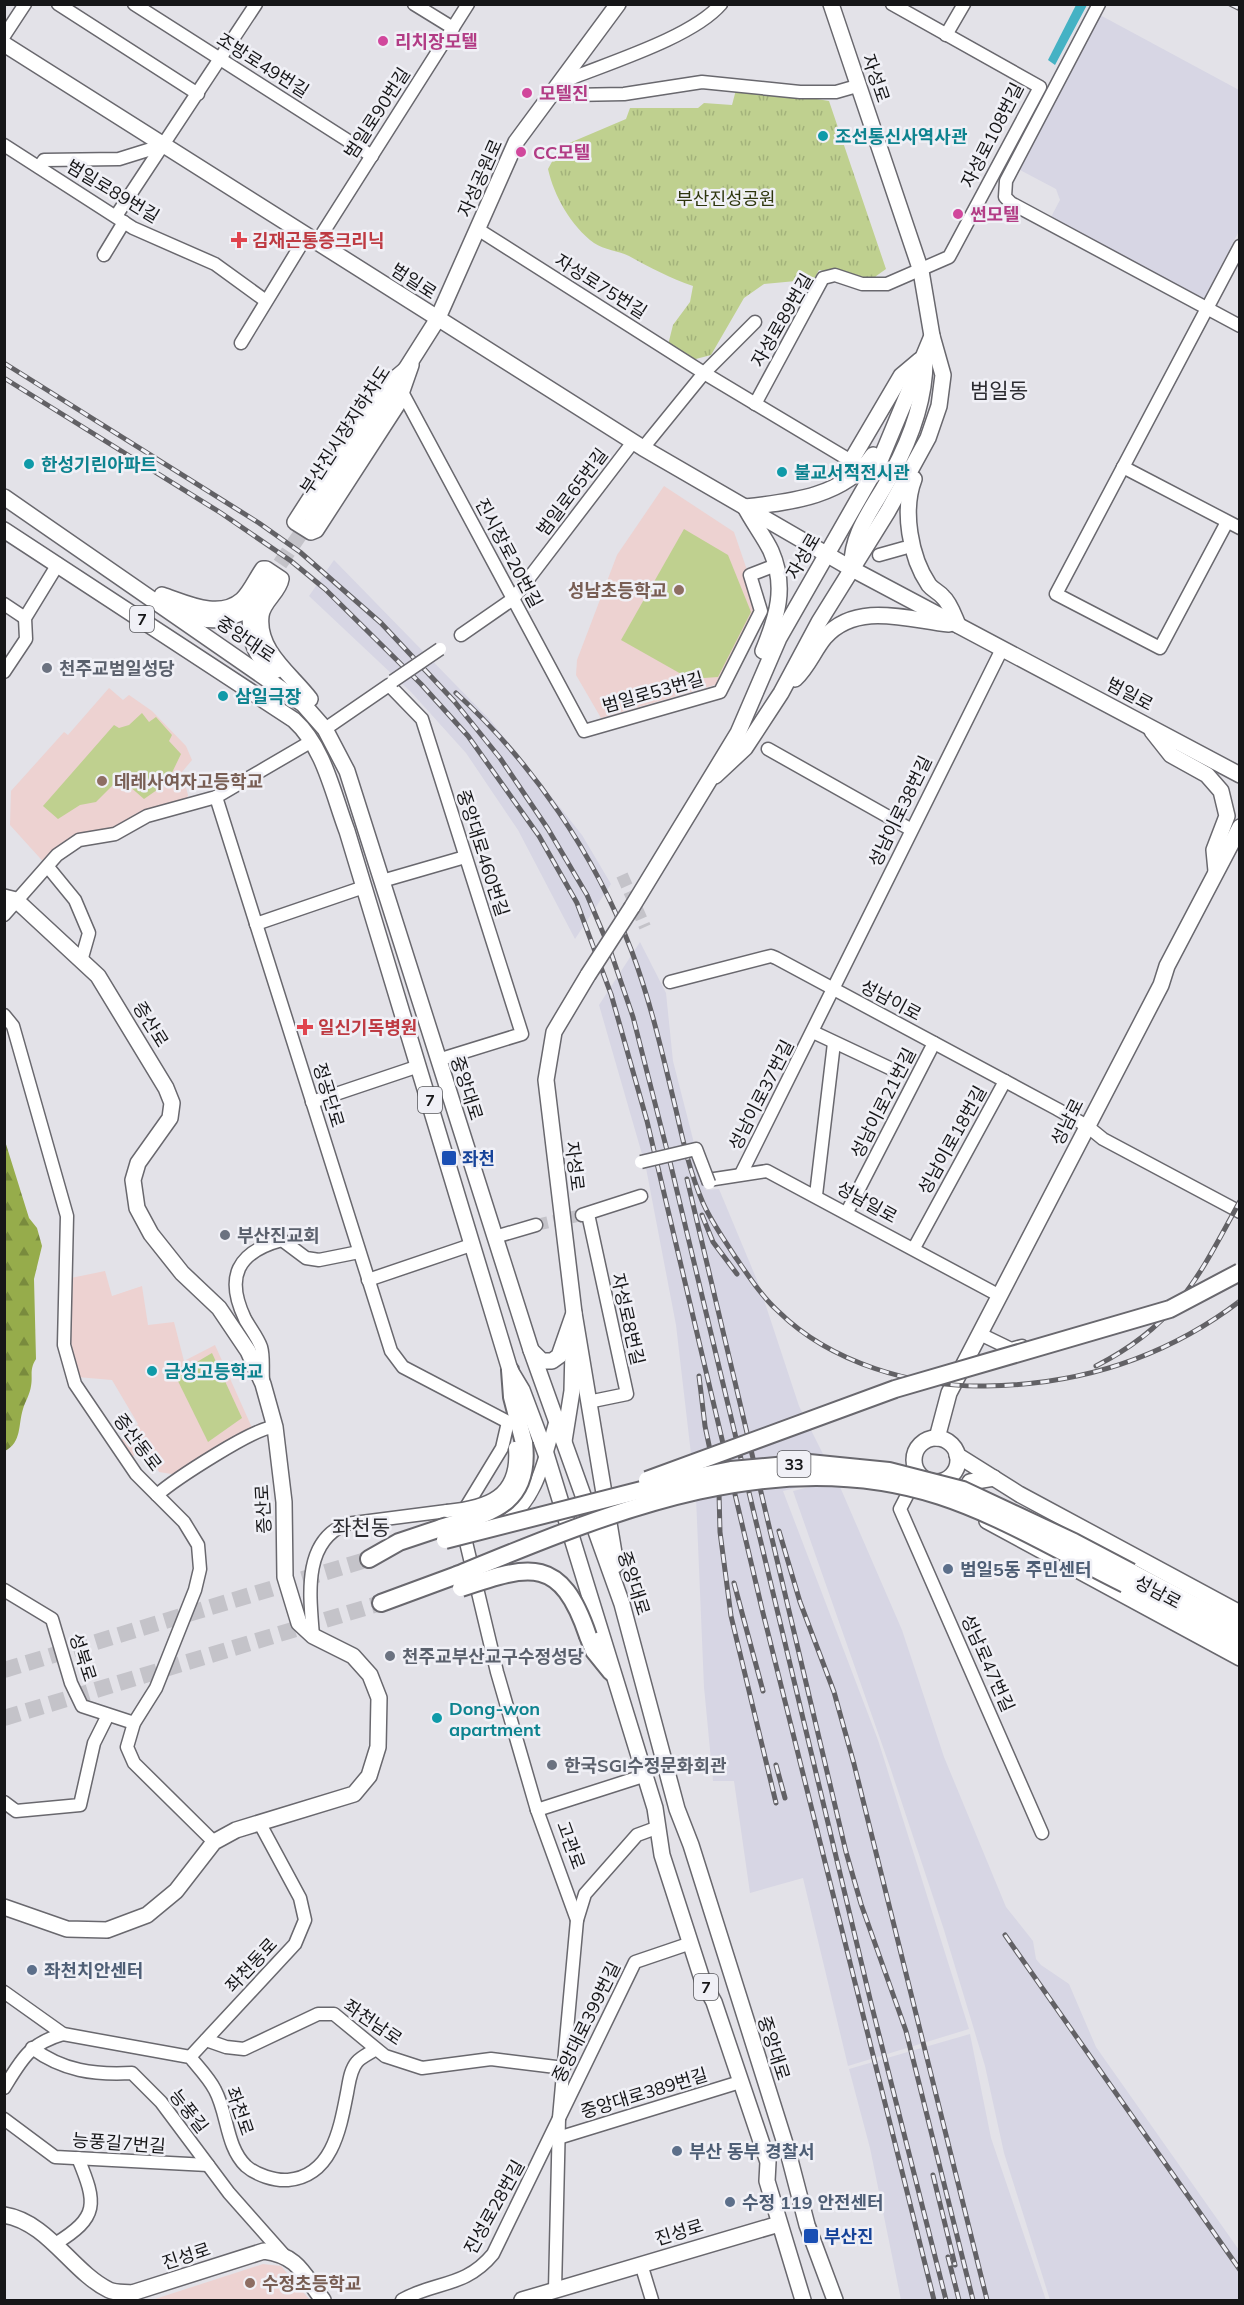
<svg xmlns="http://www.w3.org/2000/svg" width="1244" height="2305" font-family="Mulish,'Noto Sans KR',sans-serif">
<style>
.built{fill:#d7d6e4}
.education{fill:#edd2d1}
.grass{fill:#bfd08f}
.forest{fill:url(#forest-firs)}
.park{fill:url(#park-tufts)}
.water{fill:#45b2c4}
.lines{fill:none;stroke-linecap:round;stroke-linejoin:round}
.minor-tunnel{stroke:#c4c3c9;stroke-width:12;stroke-dasharray:12 6;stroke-linecap:butt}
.major-tunnel{stroke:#c4c3c9;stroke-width:15;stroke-dasharray:15 8;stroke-linecap:butt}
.highway-tunnel{stroke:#c4c3c9;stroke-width:16;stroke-dasharray:16 8;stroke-linecap:butt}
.minor-casing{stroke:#69686e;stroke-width:15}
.major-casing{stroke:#69686e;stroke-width:18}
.highway-casing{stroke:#69686e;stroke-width:20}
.minor{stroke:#fff;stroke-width:12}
.major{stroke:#fff;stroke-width:15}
.highway{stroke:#fff;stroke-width:16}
.rail-casing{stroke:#626165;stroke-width:5}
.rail{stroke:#f0f0f6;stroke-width:3;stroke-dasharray:9;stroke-linecap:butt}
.minor-bridge-casing{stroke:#69686e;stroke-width:15;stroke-linecap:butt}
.major-bridge-casing{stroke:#69686e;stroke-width:18;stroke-linecap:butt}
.highway-bridge-casing{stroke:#69686e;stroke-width:20;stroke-linecap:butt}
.minor-bridge{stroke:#fff;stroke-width:12}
.major-bridge{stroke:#fff;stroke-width:15}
.highway-bridge{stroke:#fff;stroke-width:16}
.hotel-dot{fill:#d1479c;stroke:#f0f0f6;stroke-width:2}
.culture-dot{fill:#0f9aa8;stroke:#f0f0f6;stroke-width:2}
.health-dot{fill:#e0444e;stroke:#f0f0f6;stroke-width:2}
.education-dot{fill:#8d6e63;stroke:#f0f0f6;stroke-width:2}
.worship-dot{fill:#6b7280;stroke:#f0f0f6;stroke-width:2}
.transit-dot{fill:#1a4fb4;stroke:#f0f0f6;stroke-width:2}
.service-dot{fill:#5c6f8a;stroke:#f0f0f6;stroke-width:2}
.labels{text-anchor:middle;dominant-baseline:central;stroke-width:5;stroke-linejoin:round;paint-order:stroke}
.shield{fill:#f0f0f6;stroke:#57575b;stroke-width:1.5}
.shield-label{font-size:16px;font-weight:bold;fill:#161618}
.hotel-label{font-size:18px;font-weight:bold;fill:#b23c85;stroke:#f0f0f6;text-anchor:start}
.street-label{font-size:18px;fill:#161618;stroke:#f0f0f6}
.culture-label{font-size:18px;font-weight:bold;fill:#0d838f;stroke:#f0f0f6;text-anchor:start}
.park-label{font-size:18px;fill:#2e360d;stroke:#f0f0f6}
.health-label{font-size:18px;font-weight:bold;fill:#be3a42;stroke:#f0f0f6;text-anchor:start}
.education-label{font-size:18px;font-weight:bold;fill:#785e54;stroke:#f0f0f6;text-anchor:start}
.worship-label{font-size:18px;font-weight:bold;fill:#5b616d;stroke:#f0f0f6;text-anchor:start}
.transit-label{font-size:18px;font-weight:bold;fill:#164399;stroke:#f0f0f6;text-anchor:start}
.service-label{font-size:18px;font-weight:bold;fill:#4e5e75;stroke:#f0f0f6;text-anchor:start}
.quarter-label{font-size:21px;fill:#2c2c31;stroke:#f0f0f6}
</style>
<defs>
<pattern id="forest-firs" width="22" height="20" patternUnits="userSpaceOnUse" patternTransform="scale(1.5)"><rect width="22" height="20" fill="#96ac4b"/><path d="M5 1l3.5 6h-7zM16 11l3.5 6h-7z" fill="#798b3d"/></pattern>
<pattern id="park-tufts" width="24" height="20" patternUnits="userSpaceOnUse" patternTransform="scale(1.5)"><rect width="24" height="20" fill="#bfd08f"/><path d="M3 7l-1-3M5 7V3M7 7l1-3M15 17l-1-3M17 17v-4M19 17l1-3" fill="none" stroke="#a3b27b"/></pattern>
</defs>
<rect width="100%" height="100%" fill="#e3e2e8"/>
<g class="built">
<path d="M1100,15l139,75v141l-35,68 -153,-82 9,-17 -4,-11 -36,-19z"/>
<path d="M334,560l157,161 91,114 29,49 -36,55 -57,-109 -52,-77 -55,-61 -102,-96z"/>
<path d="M640,942l26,51 7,68 33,129 13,-1 40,96 40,121 36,72 -52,13 95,249 91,289 -121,37 -45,-188 -53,15 -16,-112h-21l-9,-94 -8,-190 -20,-172 -30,-157 -47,-163z"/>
<path d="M837,1480l65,150 42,127 62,150 27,34 3,18 5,6 28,19 27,63 143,203v50h-189l-46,-147 -19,-87 -41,-136 -54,-163 -97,-276z"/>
<path d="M970,2034l21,104 55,162h-145l-31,-152 -21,-79z"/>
</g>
<g class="education">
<path d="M664,486l70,46 27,79 -36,71 -124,36 -25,-43 1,-15 40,-105z"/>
<path d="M109,688l14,12 6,-5 23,16 34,35 6,14 -10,12 6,23 -2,10 -107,35 -31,27 -38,-42 1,-34 53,-59 4,3z"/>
<path d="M105,1271l7,25 30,-10 6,39 26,-3 10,39 31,-16 38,85 -69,46 -25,-4 -13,-26 -15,12 -10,-18 17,-16 -26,-44 -35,-3 -11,-34v-64z"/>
<path d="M263,2264l18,2 29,34h-158z"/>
</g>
<g class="grass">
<path d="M684,529l44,26 23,57 -33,65 -28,2 -69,-39z"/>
<path d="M142,713l7,9 7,-5 16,18 -3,6 12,13 -14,29 -23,16 -24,-21 -24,24 -16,3 -22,14 -15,-13 71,-81 5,3 10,-3z"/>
<path d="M212,1353l30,65 -34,24 -33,-67z"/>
</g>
<path class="forest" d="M5,1141l24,77 8,10 5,18 -8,33 2,80c-7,11 -3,16 -5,27 -1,8 -6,16 -8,23 -5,16 -1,33 -18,42z"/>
<path class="park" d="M737,86l92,15 57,168 -14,10 -53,-9 -8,15 -15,-4 -32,3 -20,14 -33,57 -19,5 -24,-15 5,-20 17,-23 3,-16c-23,-8 -42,-18 -64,-30 -10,-5 -25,-6 -35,-13 -23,-17 -40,-47 -46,-74l12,-22 66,-28 4,-11h68l6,-5 28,2z"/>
<path class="water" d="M1076,5h11l-32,60 -7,-5z"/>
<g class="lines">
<g class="minor-tunnel">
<path d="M622,875l23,52"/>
<path d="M536,1225l46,-10"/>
</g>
<path class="major-tunnel" d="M267,583l45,-66"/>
<g class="highway-tunnel">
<path d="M4,1670l365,-111"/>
<path d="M4,1718l377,-115"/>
</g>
<g class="minor-casing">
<g id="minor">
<path d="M58,4l140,90"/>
<path d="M134,4l238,152"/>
<path d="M414,4l39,24"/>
<path d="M1099,4l-93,177 -1,16 6,6 229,123"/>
<path d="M946,35l18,-31"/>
<path d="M4,36l21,-32"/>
<path d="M562,82c43,-18 130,-44 159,-78"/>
<path d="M570,95l54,-1 78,-12 98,10h36l21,-6"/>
<path d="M4,145l129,83 82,36 51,37"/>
<path d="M39,167l5,-7 75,-1 45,-14"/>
<path d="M116,216l140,-212"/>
<path d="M479,230l225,143 147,88"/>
<path d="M317,242l151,-238"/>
<path d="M104,255l20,-33"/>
<path d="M241,343l66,-108"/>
<path d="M402,392l182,339 136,-39 41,-81 -11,-36 26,-10"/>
<path d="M755,404l68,-126 12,-3 27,9h25l62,-27 91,-170 -148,-83"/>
<path d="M643,448l61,-75 51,-51"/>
<path d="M1123,467l117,61"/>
<path d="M1227,522l-67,126 -104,-54 184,-348"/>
<path d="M879,555l25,-7"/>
<path d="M4,604l21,14"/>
<path d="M461,635l52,-36 120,-157"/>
<path d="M4,672l22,-33 -1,-21 33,-54"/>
<path d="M325,729l64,-44 33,34 100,315 -84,26"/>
<path d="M768,749l142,80"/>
<path d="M216,797l175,554 12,16 105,55"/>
<path d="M48,867l27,33 14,33 -8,28"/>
<path d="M382,881l83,-24"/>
<path d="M4,915l53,-60 22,-15 36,-6 32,-18 69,-19 96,-56"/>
<path d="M256,924l108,-37"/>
<path d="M670,982l101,-26 5,2 281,151 30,17 16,13 137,73"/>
<path d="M4,1015l9,11 54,190 -3,129 11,39 61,90 48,48 14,23 2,24 -5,21 -39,98 -22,35 -7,24 7,16 80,79"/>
<path d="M813,1032l85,40"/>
<path d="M312,1102l107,-36"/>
<path d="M741,1174l261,-525"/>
<path d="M708,1180l59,-9 233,125"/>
<path d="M816,1195l18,-152"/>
<path d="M847,1212l87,-169"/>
<path d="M588,1214l39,180 -39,8"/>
<path d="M582,1215l59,-19"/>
<path d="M495,1237l41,-12"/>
<path d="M914,1248l91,-167"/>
<path d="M368,1280l103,-35"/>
<path d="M980,1334l31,15 11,-3"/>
<path d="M263,1380c-1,-10 1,-23 -2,-33 -3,-9 -11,-19 -16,-28 -20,-42 -8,-67 37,-79l24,18 13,2 40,-8"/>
<path d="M508,1422l-6,26 -42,69 37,155 40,138 40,110 -18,198 -4,172"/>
<path d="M914,1482l-14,27 142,324"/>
<path d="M157,1495c17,-15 99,-69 118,-68"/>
<path d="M504,1522c34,-21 41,-66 52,-102"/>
<path d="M4,1590l48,29 19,64 11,23 52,17"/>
<path d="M313,1636c-3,-39 -11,-94 33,-112l101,-13"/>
<path d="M4,1802l12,9 64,-6 14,-62 14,-28"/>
<path d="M537,1810l106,-34"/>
<path d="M577,1920l8,-26 52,-59 19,-7"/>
<path d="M4,1992l59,42 127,23c8,10 19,21 25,33 13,24 11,57 31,76 10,9 29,15 42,14 44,-4 52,-51 59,-87 2,-10 3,-23 10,-31 4,-5 13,-9 19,-13"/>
<path d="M206,2040l20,7 18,2 74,-35h16l51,42 37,12 69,-9 73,9"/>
<path d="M32,2048c31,23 62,27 100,25l29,29 68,91 54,61"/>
<path d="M190,2057l105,-113 10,-24 -5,-22 -41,-76"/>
<path d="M4,2088c18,-29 25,-44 59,-54"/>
<path d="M4,2119l51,38 153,8"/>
<path d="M558,2138l182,-56"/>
<path d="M55,2244c44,-27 42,-40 23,-86"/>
<path d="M641,2264l11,36"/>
<path d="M402,2300c33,-19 63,-12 91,-46l142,-292 56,-19"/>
</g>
</g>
<g class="major-casing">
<g id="major">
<path d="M4,44l639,404 209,121 388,206"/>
<path d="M411,365l-14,40 -81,125 -5,2 -16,-10 83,-129z"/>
<path d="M851,461l50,-85 19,-16"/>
<path d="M914,479c-12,31 -4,78 15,106 4,5 10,7 14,12 7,6 11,19 15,28"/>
<path d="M4,497l299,207 22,25 22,42 184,579 91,254 55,205 14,36 98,311 18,69 28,75"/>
<path d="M745,507c7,14 20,31 26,44 16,36 6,66 -8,100"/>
<path d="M745,507c47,-5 100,-11 128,-52"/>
<path d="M312,517l125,-197 79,-178 102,-138"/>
<path d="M4,530l290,190c30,27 39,74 53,111l163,539 12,20 24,64 109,354 7,47 41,127 11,20 54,160 -1,19 36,119"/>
<path d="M852,569c-2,-37 24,-64 40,-96 19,-35 33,-72 33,-113"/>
<path d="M162,595c24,8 57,25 80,5 8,-7 14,-21 21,-31h3l15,10c-2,13 -19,23 -20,37 -4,35 30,58 49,83"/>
<path d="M250,609c0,27 1,46 25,62"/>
<path d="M250,609l17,-26"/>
<path d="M184,610c22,16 43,10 66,-1"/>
<path d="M795,679c13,-12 19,-29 30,-42 32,-36 84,-17 124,-13"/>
<path d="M1152,731l19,24 36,20 14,16 6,25 -13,34 2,21"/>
<path d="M715,776l30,-28 36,-55 38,-71 69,-111 40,-73 11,-32 4,-31 -11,-39 -11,-65 -90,-267"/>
<path d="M4,897l12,3 82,76 68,112 6,15 -2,15 -32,45 -5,17 4,28 14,26 31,39 37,35 29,43 15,33 12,43 9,75 1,75 14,46 14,13 40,20 17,19 9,23 -1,49 -9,29 -15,18 -118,36 -22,12 -38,49 -29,24 -40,15 -40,-1 -63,-22"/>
<path d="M632,907l106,-174 41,-95 100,-175 53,-127"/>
<path d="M588,975l-34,57 -8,48 28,233 42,252"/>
<path d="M531,1350l11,11h10l7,-5 15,-43"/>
<path d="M937,1438l12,-45 212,-408 6,-19 73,-139"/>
<circle cx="936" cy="1460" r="22"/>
<path d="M564,1441l8,-50 1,-42"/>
<path d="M957,1455l62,39 221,119"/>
<path d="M960,1500l10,-18 24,-4"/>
<path d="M987,1521l253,137"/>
<path d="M4,2215c44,7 68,57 105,75 6,3 16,2 23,3l132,-42c35,5 39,23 59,49"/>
<path d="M522,2300l257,-76"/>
</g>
</g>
<g class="highway-casing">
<g id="highway">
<path d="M510,1370l2,27 12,46"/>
<path d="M369,1559l30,-17 42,-14"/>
<path d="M1131,1572l109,57"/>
<path d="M1125,1584l115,61"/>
<path d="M381,1603l76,-28"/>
<path d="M588,1636l6,15 17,21"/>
</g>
</g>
<use href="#minor" class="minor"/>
<use href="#major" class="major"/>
<use href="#highway" class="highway"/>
<g class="rail-casing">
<g id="rail">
<path d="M1230,4l10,5"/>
<path d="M4,363l255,160 41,29 81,71 73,78 46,57 48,71 39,66 22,52 24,70 38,149 200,837 75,297"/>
<path d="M4,378l217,135 70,48 34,28 96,95 47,52 71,100 38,67 34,91 36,127 115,488 172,691"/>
<path d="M456,693c77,70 139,162 176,259 19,51 31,104 44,158 7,31 14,63 27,93 8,18 20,35 31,52 14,20 27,41 45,57 52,51 135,75 206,74 94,-1 180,-28 255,-85"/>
<path d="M687,1179l159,673 15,52 45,127 67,269"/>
<path d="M702,1215l11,27 24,32"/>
<path d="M1096,1366c81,-41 103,-90 144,-165"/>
<path d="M699,1376l6,50 14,67 1,39 11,84 45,187"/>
<path d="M779,1531l21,71 34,90 20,72 133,536"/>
<path d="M734,1583l29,108"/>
<path d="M776,1765l9,33"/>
<path d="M1005,1935l235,335"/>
<path d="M933,2175l22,90"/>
<path d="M948,2257l11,43"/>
</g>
</g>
<use href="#rail" class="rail"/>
<g class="minor-bridge-casing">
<g id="minor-bridge">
<path d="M393,681l47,-32"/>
<path d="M641,1162l55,-13 13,34"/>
<path d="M447,1511c40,-4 72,-14 68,-63"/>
</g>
</g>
<g class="major-bridge-casing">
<path id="major-bridge" d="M588,975l44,-68"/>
</g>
<g class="highway-bridge-casing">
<g id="highway-bridge">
<path d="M647,1480l248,-91 275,-80 70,-37"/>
<path d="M441,1528c48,-15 90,-22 83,-85"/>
<path d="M445,1540l236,-60 50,-10 78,-7 80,8 74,19 111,52 57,30"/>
<path d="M457,1575c151,-62 317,-133 483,-79 64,21 124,58 185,88"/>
<path d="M461,1588c70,-24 100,-32 127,48"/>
</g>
</g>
<use href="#minor-bridge" class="minor-bridge"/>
<use href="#major-bridge" class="major-bridge"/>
<use href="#highway-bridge" class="highway-bridge"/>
</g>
<g class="hotel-dot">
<circle cx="383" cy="41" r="6"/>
<circle cx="527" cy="93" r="6"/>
<circle cx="521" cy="152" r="6"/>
<circle cx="958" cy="214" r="6"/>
</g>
<g class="culture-dot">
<circle cx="823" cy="136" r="6"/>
<circle cx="29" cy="464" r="6"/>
<circle cx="782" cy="472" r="6"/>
<circle cx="223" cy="696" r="6"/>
<circle cx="152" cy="1371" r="6"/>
<circle cx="437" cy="1718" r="6"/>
</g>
<g class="health-dot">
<path d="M236 231h6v6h6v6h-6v6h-6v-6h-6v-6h6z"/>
<path d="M302 1018h6v6h6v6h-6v6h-6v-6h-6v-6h6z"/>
</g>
<g class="education-dot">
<circle cx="679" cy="590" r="6"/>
<circle cx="102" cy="781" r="6"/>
<circle cx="250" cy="2283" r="6"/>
</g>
<g class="worship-dot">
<circle cx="47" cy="668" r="6"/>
<circle cx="225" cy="1235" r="6"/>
<circle cx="390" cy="1656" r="6"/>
<circle cx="552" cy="1765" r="6"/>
</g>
<g class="transit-dot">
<rect x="441" y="1150" width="16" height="16" rx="3"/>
<rect x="803" y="2228" width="16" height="16" rx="3"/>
</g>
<g class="service-dot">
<circle cx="948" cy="1569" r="6"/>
<circle cx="32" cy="1970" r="6"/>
<circle cx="677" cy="2151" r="6"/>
<circle cx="730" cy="2202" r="6"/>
</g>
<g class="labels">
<g class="shield">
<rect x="130" y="606" width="24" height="26" rx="4.5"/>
<rect x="418" y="1087" width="24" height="26" rx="4.5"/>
<rect x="777.5" y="1451" width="33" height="26" rx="4.5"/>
<rect x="694" y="1974" width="24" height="26" rx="4.5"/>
</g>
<g class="shield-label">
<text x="142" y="619">7</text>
<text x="430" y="1100">7</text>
<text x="794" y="1464">33</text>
<text x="706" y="1987">7</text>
</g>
<g class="hotel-label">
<text x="395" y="41">리치장모텔</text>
<text x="539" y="93">모텔진</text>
<text x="533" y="152">CC모텔</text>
<text x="970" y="214">썬모텔</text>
</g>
<g class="street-label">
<text transform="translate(263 65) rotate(32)">조방로49번길</text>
<text transform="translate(876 78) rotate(71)">자성로</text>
<text transform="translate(377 113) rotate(-57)">범일로90번길</text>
<text transform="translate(992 135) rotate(-63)">자성로108번길</text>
<text transform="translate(480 178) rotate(-66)">자성공원로</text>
<text transform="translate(113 191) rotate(31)">범일로89번길</text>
<text transform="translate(414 281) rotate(33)">범일로</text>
<text transform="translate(601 286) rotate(32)">자성로75번길</text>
<text transform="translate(782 320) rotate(-60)">자성로89번길</text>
<text transform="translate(345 430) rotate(-57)">부산진시장지하차도</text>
<text transform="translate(572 492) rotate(-53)">범일로65번길</text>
<text transform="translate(509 553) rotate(62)">진시장로20번길</text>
<text transform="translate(803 556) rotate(-60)">자성로</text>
<text transform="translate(246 639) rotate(34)">중앙대로</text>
<text transform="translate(653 692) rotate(-16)">범일로53번길</text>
<text transform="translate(1130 694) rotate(28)">범일로</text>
<text transform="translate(900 811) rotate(-64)">성남이로38번길</text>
<text transform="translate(483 853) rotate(72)">중앙대로460번길</text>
<text transform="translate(891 1000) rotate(28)">성남이로</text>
<text transform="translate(151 1024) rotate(58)">증산로</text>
<text transform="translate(467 1088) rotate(72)">중앙대로</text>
<text transform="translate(329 1095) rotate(73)">정공단로</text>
<text transform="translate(761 1095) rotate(-63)">성남이로37번길</text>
<text transform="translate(883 1103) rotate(-63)">성남이로21번길</text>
<text transform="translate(1067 1122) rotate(-63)">성남로</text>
<text transform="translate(952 1140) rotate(-61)">성남이로18번길</text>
<text transform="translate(575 1166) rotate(83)">자성로</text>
<text transform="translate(867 1202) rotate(29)">성남일로</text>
<text transform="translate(628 1319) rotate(77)">자성로8번길</text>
<text transform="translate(138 1442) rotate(53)">증산동로</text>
<text transform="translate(263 1509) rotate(-93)">증산로</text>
<text transform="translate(634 1583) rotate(72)">중앙대로</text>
<text transform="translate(1158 1592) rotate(28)">성남로</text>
<text transform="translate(83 1657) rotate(72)">성북로</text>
<text transform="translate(988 1663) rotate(66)">성남로47번길</text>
<text transform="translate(571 1845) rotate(70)">고관로</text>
<text transform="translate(251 1965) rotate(-47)">좌천동로</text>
<text transform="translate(373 2022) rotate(34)">좌천남로</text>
<text transform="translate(586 2022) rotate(-64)">중앙대로399번길</text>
<text transform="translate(774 2048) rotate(72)">중앙대로</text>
<text transform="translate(644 2093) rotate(-17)">중앙대로389번길</text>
<text transform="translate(189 2111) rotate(52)">능풍길</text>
<text transform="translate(240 2111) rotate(71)">좌천로</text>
<text transform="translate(119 2143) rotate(4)">능풍길7번길</text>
<text transform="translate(494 2207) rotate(-61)">진성로28번길</text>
<text transform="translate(679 2232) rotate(-17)">진성로</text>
<text transform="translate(186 2256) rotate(-18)">진성로</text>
</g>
<g class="culture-label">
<text x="835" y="136">조선통신사역사관</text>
<text x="41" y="464">한성기린아파트</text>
<text x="794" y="472">불교서적전시관</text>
<text x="235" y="696">삼일극장</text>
<text x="164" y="1371">금성고등학교</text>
<text x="449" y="1708">Dong-won<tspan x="449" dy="21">apartment</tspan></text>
</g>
<g class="park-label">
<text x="726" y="198">부산진성공원</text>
</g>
<g class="health-label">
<text x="252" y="240">김재곤통증크리닉</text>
<text x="318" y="1027">일신기독병원</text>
</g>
<g class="education-label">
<text x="667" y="590" text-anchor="end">성남초등학교</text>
<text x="114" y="781">데레사여자고등학교</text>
<text x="262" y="2283">수정초등학교</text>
</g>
<g class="worship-label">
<text x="59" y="668">천주교범일성당</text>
<text x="237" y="1235">부산진교회</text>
<text x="402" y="1656">천주교부산교구수정성당</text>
<text x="564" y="1765">한국SGI수정문화회관</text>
</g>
<g class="transit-label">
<text x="462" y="1158">좌천</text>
<text x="824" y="2236">부산진</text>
</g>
<g class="service-label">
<text x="960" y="1569">범일5동 주민센터</text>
<text x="44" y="1970">좌천치안센터</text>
<text x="689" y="2151">부산 동부 경찰서</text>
<text x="742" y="2202">수정 119 안전센터</text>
</g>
<g class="quarter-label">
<text x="999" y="390">범일동</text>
<text x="361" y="1527">좌천동</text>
</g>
</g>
<rect width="1244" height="2305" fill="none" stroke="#161618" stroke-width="12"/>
</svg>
